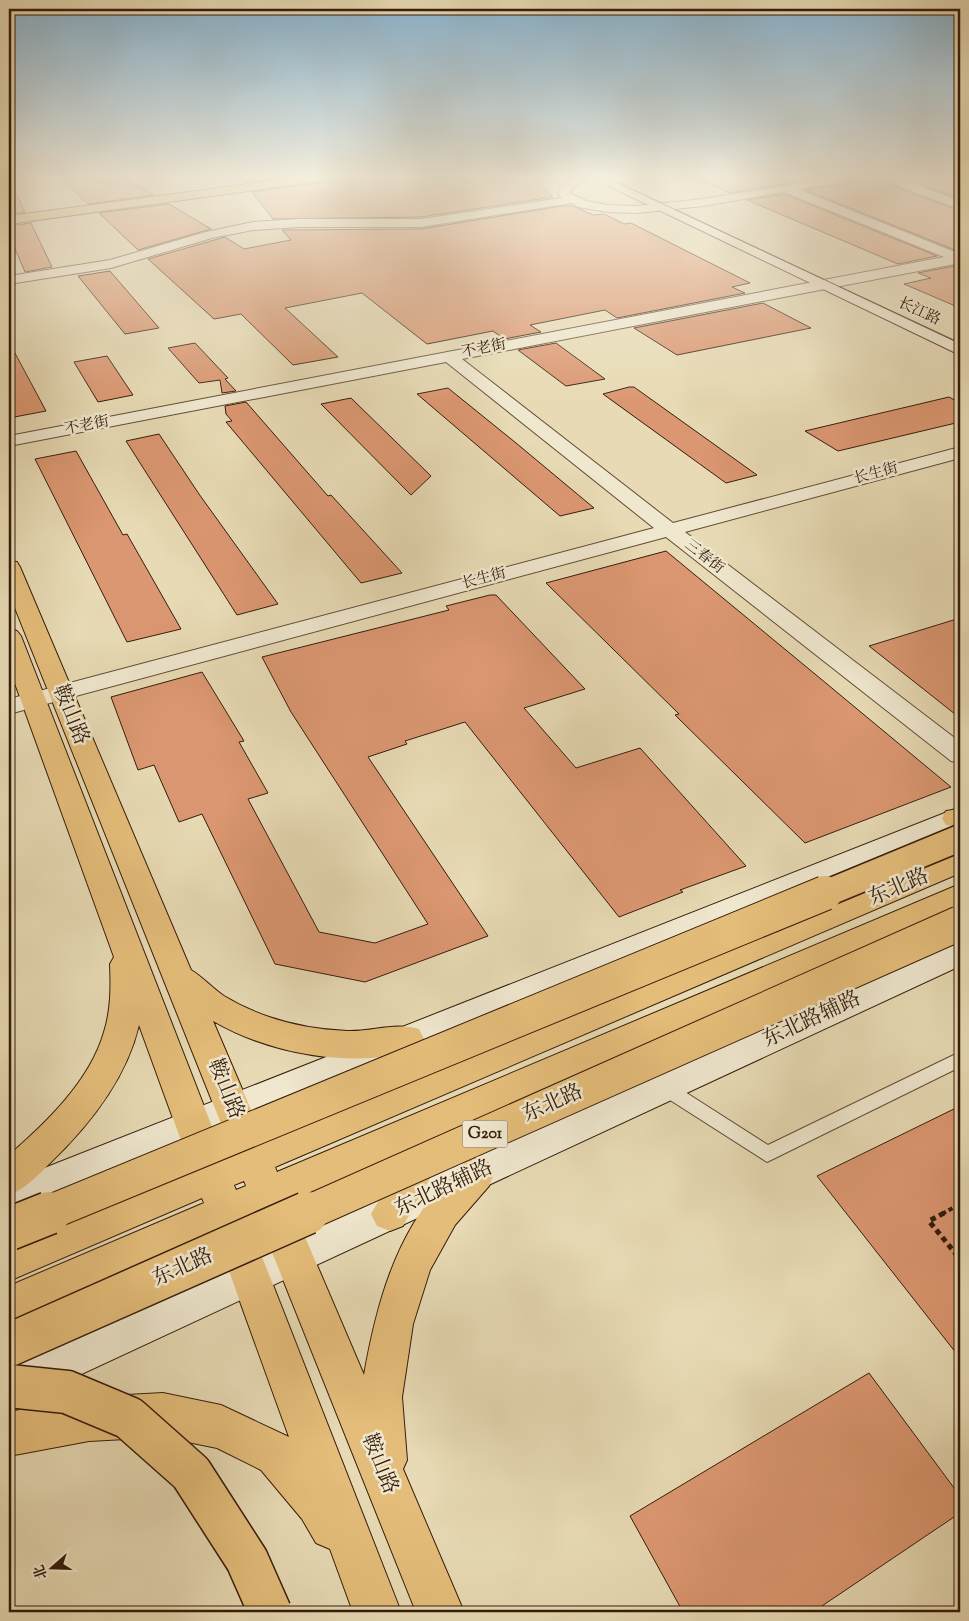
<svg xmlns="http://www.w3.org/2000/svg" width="969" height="1621" font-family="'Sorts Mill Goudy','Noto Serif SC',serif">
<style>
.building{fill:#db9771;stroke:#351c0b}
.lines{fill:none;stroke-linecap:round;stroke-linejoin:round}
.lane-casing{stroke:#624c35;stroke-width:2}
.street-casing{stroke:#624c35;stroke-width:2}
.secondary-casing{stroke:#351c0b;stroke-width:2}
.primary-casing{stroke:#351c0b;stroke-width:2}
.path-far1{stroke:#351c0b;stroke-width:4;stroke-dasharray:4.5 3;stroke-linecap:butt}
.path{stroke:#351c0b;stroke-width:5;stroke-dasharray:5.5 4;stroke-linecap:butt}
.lane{fill:#efe7ce;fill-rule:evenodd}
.street{fill:#efe7ce;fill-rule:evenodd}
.secondary{fill:#efe7ce;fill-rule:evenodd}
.primary{fill:#e4bd7a;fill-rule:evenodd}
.tram{stroke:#351c0b;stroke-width:1}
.highway-bridge-far2-casing{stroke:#351c0b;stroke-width:29;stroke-linecap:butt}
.highway-bridge-far1-casing{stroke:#351c0b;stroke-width:36;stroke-linecap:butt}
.highway-bridge-casing{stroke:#351c0b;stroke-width:45;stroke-linecap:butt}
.highway-bridge-far2{stroke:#e4bd7a;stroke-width:26}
.highway-bridge-far1{stroke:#e4bd7a;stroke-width:34}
.highway-bridge{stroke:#e4bd7a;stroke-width:42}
.labels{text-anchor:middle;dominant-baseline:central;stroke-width:5;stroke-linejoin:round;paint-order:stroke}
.far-street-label{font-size:15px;fill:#351c0b;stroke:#efe7ce}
.shield{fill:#efe7ce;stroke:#6d5946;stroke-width:1}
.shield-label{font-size:16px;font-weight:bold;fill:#351c0b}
.near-street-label{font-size:21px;fill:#351c0b;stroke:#efe7ce}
</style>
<rect width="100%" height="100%" fill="#e7dab4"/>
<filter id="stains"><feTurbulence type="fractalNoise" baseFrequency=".004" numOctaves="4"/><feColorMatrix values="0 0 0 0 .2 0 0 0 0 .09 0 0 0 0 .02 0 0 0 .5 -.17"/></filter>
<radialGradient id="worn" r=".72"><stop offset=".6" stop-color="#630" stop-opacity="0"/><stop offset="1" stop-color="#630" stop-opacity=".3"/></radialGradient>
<g class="building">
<path d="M57,175h64l33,20 -66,9z"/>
<path d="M238,175h64l-58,8z"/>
<path d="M350,175h181l22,22 -132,20 -148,2 -21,-27 90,-12z"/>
<path d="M689,175h151l-110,18z"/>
<path d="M896,175h15v4l25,-4h24v24z"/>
<path d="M9,179l16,33 -16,2z"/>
<path d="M876,180l84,31v41l-155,-62z"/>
<path d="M784,194l153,62 -39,8 -151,-64z"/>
<path d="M169,204l42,25 -73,21 -39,-37z"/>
<path d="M562,206h11l20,9 11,-1 20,10 7,-1 119,60 -18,4 13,6 -128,25 -12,-8 -75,15 11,7 -37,7 -11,-8 -66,13 -65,-51 -77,15 53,49 -45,8 -52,-51 -27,5 -66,-60 77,-22 19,12 47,-9 -9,-10 139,-1z"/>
<path d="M31,223l21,44 -27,5 -16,-37v-9z"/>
<path d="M960,265v43l-56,-24 27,-6 -13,-5z"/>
<path d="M110,271l49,57 -34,6 -47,-58z"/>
<path d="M763,303l48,25 -134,27 -43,-27z"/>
<path d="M9,342l37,69 -37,7z"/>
<path d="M195,343l33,35 -3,1 11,12 -14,2 -2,-13 -21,3 -31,-35z"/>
<path d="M556,343l49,36 -39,7 -48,-36z"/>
<path d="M107,356l26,39 -35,7 -24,-40z"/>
<path d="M629,387h5l123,88 -31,8 -123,-89z"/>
<path d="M448,388l68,55 78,65 -34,8 -143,-122z"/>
<path d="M949,397l11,6v19l-122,29 -33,-20z"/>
<path d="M351,398l80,78 -20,19 -90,-91z"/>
<path d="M246,402l82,94 3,-1 71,78 -41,10 -135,-161 6,-1 -6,-7 -1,-8z"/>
<path d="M159,434l40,60 79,110 -41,11 -111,-174z"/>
<path d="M76,451l47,84 4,-1 54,95 -54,13 -92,-183z"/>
<path d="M666,551l155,128 130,108 -146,56 -130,-128 4,-1 -133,-131z"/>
<path d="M490,595h6l89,94 -61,19 52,60 64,-20 106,118 -66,24 3,2 -64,25 -154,-195 -60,19 2,3 -39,13 120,179 -123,46 -90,-18 -73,-150 -23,8 -25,-57 -16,5 -27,-73 91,-25 42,69 -5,1 29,51 -20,6 71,133 56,11 53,-19 -137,-212 -29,-55 187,-47 -3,-4z"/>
<path d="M960,618v100l-91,-72z"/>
<path d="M960,1106v252l-143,-182z"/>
<path d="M869,1373l91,123v17l-147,99h-130l-53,-96z"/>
</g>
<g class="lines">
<g class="lane-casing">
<path id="lane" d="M960,1052v15l-193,95 -108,-69 -3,-5 3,-5 6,-2 6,2 97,62z"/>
</g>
<g class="street-casing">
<path id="street" d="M577,175h22l-28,13 -1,5 16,8 22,4 29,1 66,-7 149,-24h38l70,26v8l-84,-31 -78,11 162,65v9l-498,96 211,164 287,-76v11l-275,74 275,210v21l-9,-2 -285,-224 -657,177v-15l645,-171 -208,-166 -437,84v-10l935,-179 -160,-65 -81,14 -66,7 -29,-1 -30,-5 -6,-4 -151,24h-122l-46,3 -41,8 -101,30 -102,16v-8l101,-16 96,-28 47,-10 46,-3h122l141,-21 -4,-4 2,-8z"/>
</g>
<g class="secondary-casing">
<g id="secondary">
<path d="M586,175h15l359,169v11z"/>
<path d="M960,807v19l-951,390v-34z"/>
<path d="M960,941v25l-930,432 -15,6 -6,-2v-38z"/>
</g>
</g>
<g class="primary-casing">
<g id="primary">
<path d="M317,175h31l-6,3 -333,46v-8z"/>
<path d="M9,561l8,1 3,5 171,403c12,7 21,18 33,26 38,23 79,33 123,35 24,1 48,-9 72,-2l5,10 -5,10c-65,21 -149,5 -206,-28l50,117 697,-286v21l-685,294 2,5 683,-288v23l-533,235 10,4 5,11 -39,69 -13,5 -13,-5 -6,-12 37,-64 -118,52 74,173c12,-68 30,-136 77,-189 12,-12 19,-23 35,-29l13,5 5,12 -5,12 -34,39 -25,45 -17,54 -11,73 5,63 -4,9 61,143h-48l-158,-395 -10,4 153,391h-48l-23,-63 -14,-6 -14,-24 -41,-49 -44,-22 -54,-11 -74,4 -80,15v-44l80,-15 74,-4 58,12 68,32 -73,-202 -207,91v-40l195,-83 -2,-5 -193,83v-38l182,-75 -52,-143c-13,55 -51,102 -91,140 -12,12 -23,24 -39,30v-40c37,-32 81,-74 95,-123 7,-22 7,-45 6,-68l4,-7 -105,-290v-38l8,2 4,5 202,519 9,-4 -223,-558zM244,1181l2,5 -10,4 -2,-5z"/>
<path d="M960,809v18l-14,-2 -4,-7 4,-7z"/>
</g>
</g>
<path class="path-far1" d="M942,1214l18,-10"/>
<path class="path" d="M944,1213l-15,8 31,38"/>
<use href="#lane" class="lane"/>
<use href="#street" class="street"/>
<use href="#secondary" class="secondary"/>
<use href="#primary" class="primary"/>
<path class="tram" d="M601,175l359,168"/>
<g class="highway-bridge-far2-casing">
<path id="highway-bridge-far2" d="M822,895l138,-57"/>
</g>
<g class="highway-bridge-far1-casing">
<g id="highway-bridge-far1">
<path d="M46,1214l779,-321"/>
<path d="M305,1214l655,-291"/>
</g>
</g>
<g class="highway-bridge-casing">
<g id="highway-bridge">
<path d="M9,1229l40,-16"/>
<path d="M9,1345l298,-132"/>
<path d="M9,1386l58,6 62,26 62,55 56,87 23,52"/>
</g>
</g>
<use href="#highway-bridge-far2" class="highway-bridge-far2"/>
<use href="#highway-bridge-far1" class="highway-bridge-far1"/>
<use href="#highway-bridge" class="highway-bridge"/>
</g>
<linearGradient id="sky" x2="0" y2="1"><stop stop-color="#89b6d4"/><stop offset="0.44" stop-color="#f4eedd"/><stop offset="1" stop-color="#f4eedd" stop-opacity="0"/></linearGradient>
<rect width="969" height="402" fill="url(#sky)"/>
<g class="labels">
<g class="far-street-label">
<text transform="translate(919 312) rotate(25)">长江路</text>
<text transform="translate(484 349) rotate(-11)">不老街</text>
<text transform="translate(87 426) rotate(-11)">不老街</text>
<text transform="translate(876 474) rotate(-15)">长生街</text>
<text transform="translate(704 557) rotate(38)">三春街</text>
<text transform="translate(484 579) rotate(-15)">长生街</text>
</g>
<rect class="shield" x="462.5" y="1120.5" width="45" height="27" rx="4"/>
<g class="shield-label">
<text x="485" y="1134">G201</text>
</g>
<g class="near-street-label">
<text transform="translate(70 715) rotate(68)">鞍山路</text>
<text transform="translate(899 888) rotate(-23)">东北路</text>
<text transform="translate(812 1020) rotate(-25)">东北路辅路</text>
<text transform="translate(225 1089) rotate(68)">鞍山路</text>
<text transform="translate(553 1104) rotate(-24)">东北路</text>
<text transform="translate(444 1189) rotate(-25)">东北路辅路</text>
<text transform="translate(183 1268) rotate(-24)">东北路</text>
<text transform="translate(379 1464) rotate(68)">鞍山路</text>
</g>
</g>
<rect width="969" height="1621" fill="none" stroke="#e7dab4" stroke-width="30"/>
<rect x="10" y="10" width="949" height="1601" fill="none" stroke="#351c0b" stroke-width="2.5"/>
<rect x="15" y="15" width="939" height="1591" fill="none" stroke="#351c0b"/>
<g transform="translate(52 1568) rotate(250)" stroke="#efe7ce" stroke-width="4" paint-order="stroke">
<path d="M0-4L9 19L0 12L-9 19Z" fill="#351c0b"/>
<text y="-8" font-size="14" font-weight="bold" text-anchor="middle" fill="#351c0b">北</text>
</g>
<rect width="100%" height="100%" filter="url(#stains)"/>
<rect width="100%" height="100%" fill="url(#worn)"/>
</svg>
